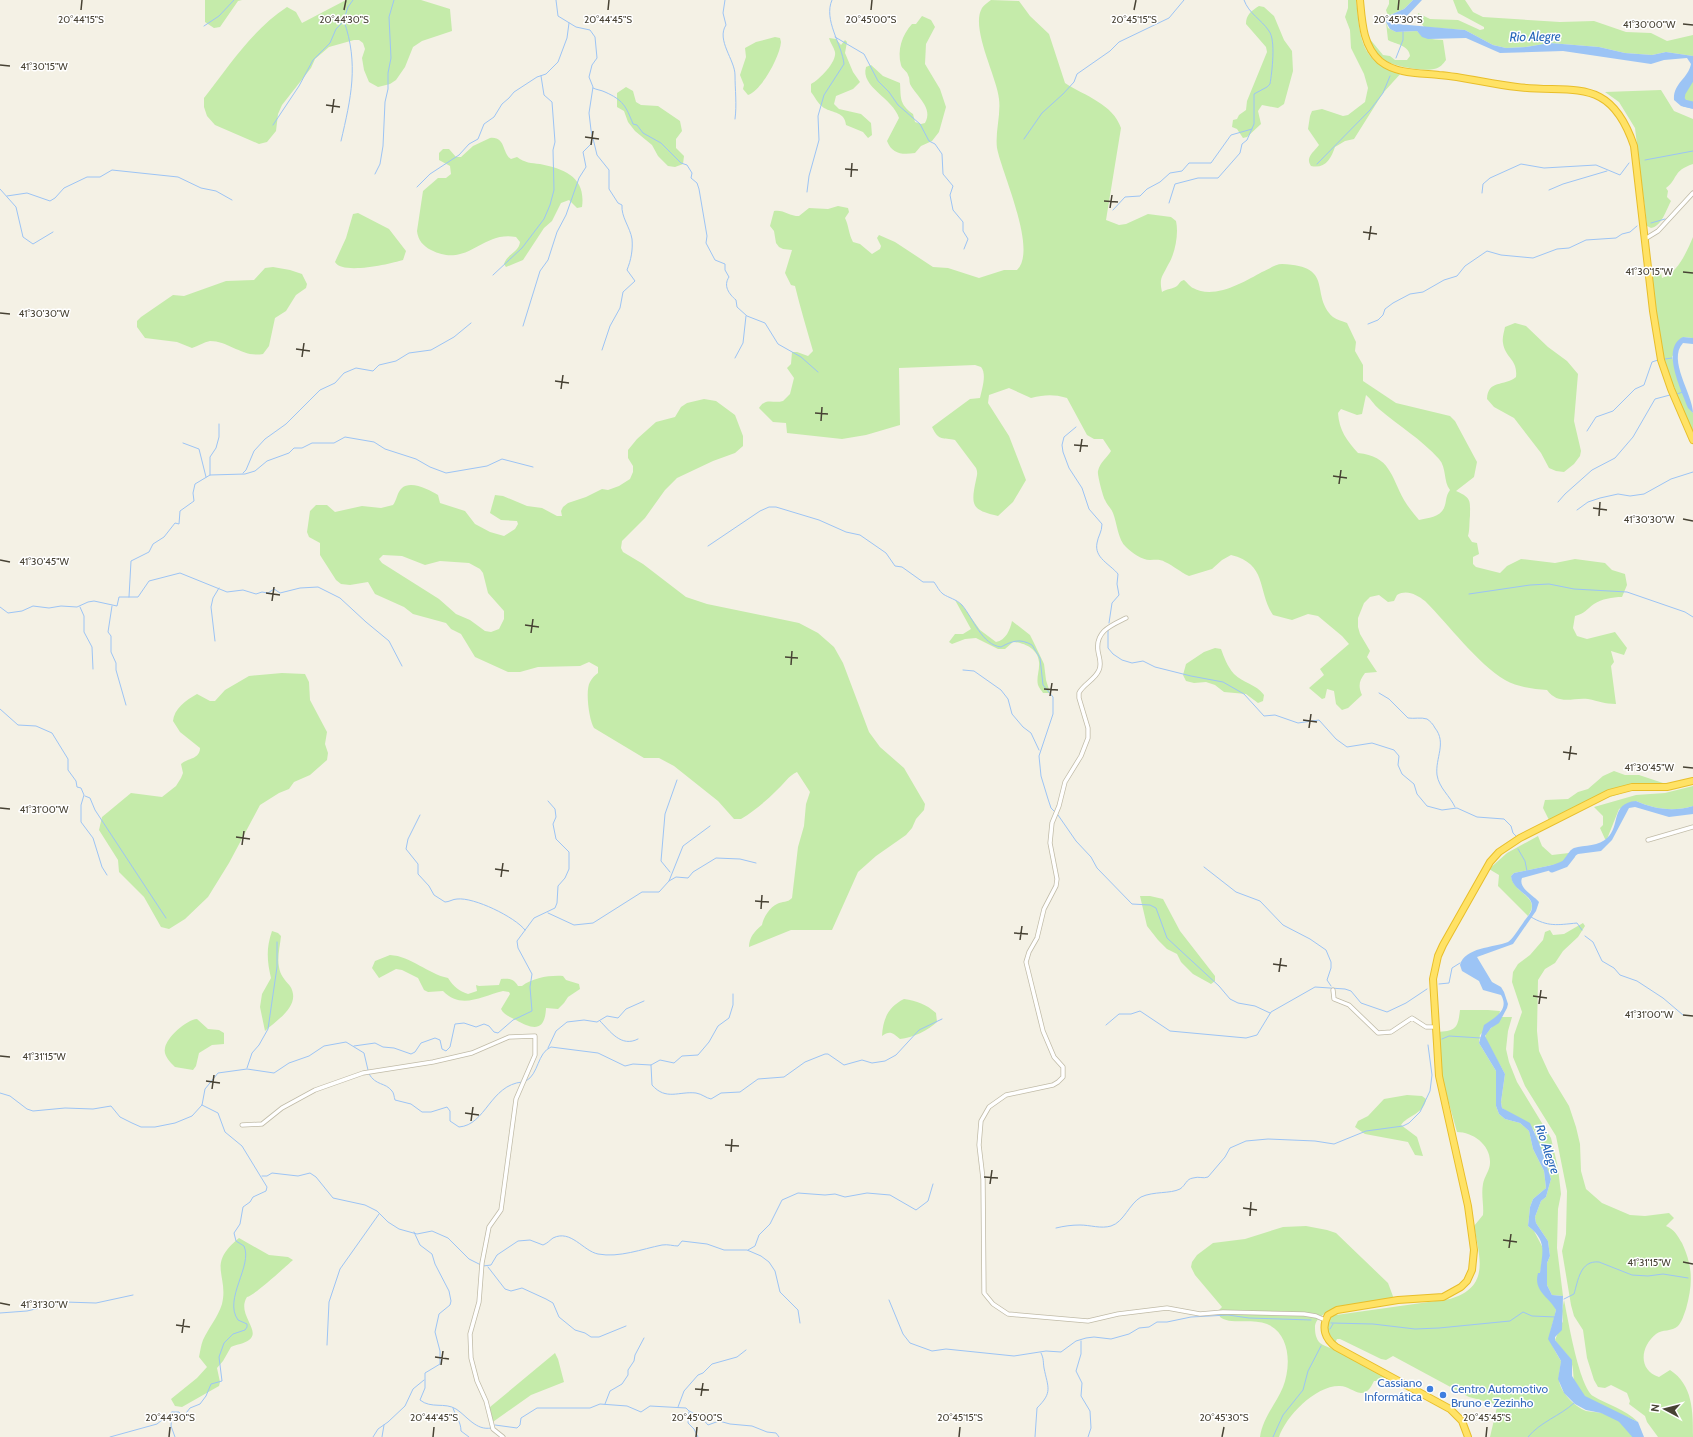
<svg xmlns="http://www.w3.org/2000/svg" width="1693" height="1437" font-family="Cabin,sans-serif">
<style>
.green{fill:#c5ebaa;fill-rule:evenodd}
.water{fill:#9cc4f5}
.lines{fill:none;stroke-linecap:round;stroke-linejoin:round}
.stream{stroke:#9cc4f5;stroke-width:1}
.river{stroke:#9cc4f5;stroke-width:7}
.street-casing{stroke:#c0bba7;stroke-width:5}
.highway-casing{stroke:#e8be2a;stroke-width:8}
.street{stroke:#fff;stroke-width:3.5}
.highway{stroke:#ffe265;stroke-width:6}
.ticks{fill:none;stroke:#474234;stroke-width:1.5}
.shop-dot{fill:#3f7fe0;stroke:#fff;stroke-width:1.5}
.labels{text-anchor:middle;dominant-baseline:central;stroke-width:3;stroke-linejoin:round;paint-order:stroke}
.shop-label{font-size:12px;fill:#366cbe;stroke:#fff;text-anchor:end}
.water-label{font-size:13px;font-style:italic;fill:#2666ba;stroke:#fff}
.ticks-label{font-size:10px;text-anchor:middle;fill:#474234;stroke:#fff;stroke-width:3;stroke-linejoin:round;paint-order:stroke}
</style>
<rect width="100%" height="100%" fill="#f4f1e5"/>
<g class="green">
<path d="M205,0h37l-4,1 -18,26 -6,1 -9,-6z"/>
<path d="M346,0h75l29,9 2,22 -30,10 -9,6 -8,20 -9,13 -6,4 -12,3 -9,-5 -5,-12 -2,-12 3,-9 -2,-6 -4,-3h-5l-25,7 -14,12 -4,9 -29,37 -4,9 -2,17 -9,11 -8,2 -44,-19 -8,-9 -3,-9v-9c25,-32 49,-69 83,-91l9,5 6,11z"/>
<path d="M991,0l28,1 11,15 19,18 16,49c20,13 48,21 56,45l-15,92 13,5 7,-1 22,-10 23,3 5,4c3,13 -1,33 -8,44 -6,12 -9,13 -6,27 4,-3 11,-3 15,-6 3,-3 3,-5 7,-6 3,2 6,7 9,8 21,12 51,-6 69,-16 6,-2 13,-8 20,-8 54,2 27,31 51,53 4,3 10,4 14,6l9,19 -1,9 8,14v16l33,22 54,13 5,5 22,41 -3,15 -18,14c16,7 14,10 14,25 -1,8 0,13 -2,20l4,6 5,1 2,11 -6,3v7l3,3 24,6 7,-7 14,-7 34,4 20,-4 30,4 7,7 13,4 2,11 -5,12c-10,0 -20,2 -28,7 -7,5 -10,10 -19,12l-2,12 4,8 10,3 28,-7 12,16 -3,7 -13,-4 3,11 -3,4 5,38c-12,0 -17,-3 -28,-5 -15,-2 -29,7 -41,-9 -14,-1 -30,-3 -42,-10 -27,-16 -57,-56 -80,-79 -8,-6 -18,-12 -28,-6l-3,6 -6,1 -9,-7 -9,2 -6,6 -6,15v9l2,7 10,17 -3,6 10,15 -12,1c-6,8 -7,13 -3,22l-14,13 -6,2 -6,-6 -2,-13 -7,-2 -2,9 -3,1 -13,-11 15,-13 -4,-6 29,-25 -7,-8 -24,-20 -10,-2 -16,6 -19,-5c-16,-24 -5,-51 -42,-60l-9,5 -10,9 -23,7c-9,-4 -15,-10 -24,-14 -5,-3 -9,-2 -15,-2 -8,0 -18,-7 -24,-13 -8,-7 -9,-24 -13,-34 -2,-5 -6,-8 -8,-13 -2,-3 -8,-26 -7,-29 2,-9 9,-13 13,-20l-8,-12h-9l-7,-4 -20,-37c-15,-4 -22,-3 -36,0l-22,-10 -20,7 -1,8 21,33 17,44 -13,22 -15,14c-25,-6 -28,-9 -22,-36 1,-5 2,-7 0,-12l-21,-28c-12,-3 -16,2 -23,-13l38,-28 10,-1c2,-9 7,-24 1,-31l-6,-2 -76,3 1,57 -34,10 -24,4 -55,-6 -1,-10 -13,-1 -14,-14c7,-11 14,-4 24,-7l7,-7 4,-16 -7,-10 4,-4 1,-12h5l11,4 5,-5c-6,-21 -13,-44 -18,-65l-4,-1 -6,-12 7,-23 -9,-1 -4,-2 -3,-4 -2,-12 -4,-5 4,-15c9,-2 15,5 25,5l10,-8 19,1 10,-3 10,2 1,4 -4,6c4,8 3,14 8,24l7,2 12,10 8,-5 1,-3 -4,-8 2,-3 16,7 38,25 15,1 31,10 25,-8h13c21,-20 -15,-96 -20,-122 -2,-16 4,-33 2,-49 -2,-22 -29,-71 -17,-91 2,-3 6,-6 9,-8zM1366,395c5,4 8,10 13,14 20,17 42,30 60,50 8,9 4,22 11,31 -5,7 -3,11 -6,18 -4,9 -16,10 -25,12 -5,-6 -11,-13 -15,-20 -13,-24 -14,-44 -46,-47 -11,-12 -19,-23 -20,-40l3,-4 16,6 5,-1z"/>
<path d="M1348,0h8c3,20 2,52 23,63 7,4 16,6 23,9l-19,21 -29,46 -9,2 -10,6c-4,12 -10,22 -24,19 -6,-9 3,-14 8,-21l-11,-16 2,-13 2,-5 10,-2 21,7 5,-1 17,-13 3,-14 -4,-14 -13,-26 -1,-18 -5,-13 3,-9z"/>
<path d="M1389,0h24l-9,9 -16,7 -2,-6 3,-6z"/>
<path d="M1453,0h12l8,12 10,5 77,5 34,-1 32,11 25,1 16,8 26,-6v21l-27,-4 -14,3 -27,-2 -26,-6 -49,-4 -24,4 -20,1 -13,-3 -28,-15 -41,-3 -6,-9v-5l12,6 28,1 22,10 4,-1v-2l-26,-14z"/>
<path d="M1259,6l5,1 10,9 10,24 8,11 1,20 -9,33 -6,4 -16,-3 -4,6 3,13 -14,13 -4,1 -6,-9 -5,-2 1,-7 4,-1 2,-4 7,-5 1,-9 20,-49 -1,-5 -20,-23c0,-9 5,-13 13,-18z"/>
<path d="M922,16l9,4 4,7 -9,17 -1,20 15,25 6,18 -7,25 -7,9 -11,5 -6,7c-13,2 -23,1 -28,-12l12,-23c-6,-20 -39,-31 -33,-51l5,-2 12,11 17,7c1,15 -1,21 13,31l2,8 6,2 4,-1c9,-15 -9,-27 -15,-39 -1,-3 0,-6 -2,-9 -1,-4 -6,-6 -7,-10 -4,-15 1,-30 11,-41h4z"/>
<path d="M1386,22l2,6 8,4 21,-1c8,9 15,8 26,9l3,20c-3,4 -6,8 -12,9 -9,3 -41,-3 -48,-8 -8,-5 -14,-14 -17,-23l14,17 7,1 5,4h12l3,-4c-1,-11 -15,-12 -22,-16z"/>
<path d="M775,37l5,1 1,4c-1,14 -19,48 -33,53l-5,-6 1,-4 -4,-10 6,-18 -1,-9 11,-6z"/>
<path d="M829,38l7,1 5,6 4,-5 2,2 -2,11 8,19 7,10 -7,7 -17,7 -2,8 5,5 22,5 10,9 1,12 -4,3 -5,-6 -17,-7c-1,-13 -13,-12 -22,-17 -6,-4 -9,-11 -13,-16v-8c8,-4 26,-22 24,-32 -1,-5 -5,-9 -6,-14z"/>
<path d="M1693,76v27l-8,-3c-4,-9 1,-18 8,-24z"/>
<path d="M626,87l7,4 3,11 5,3 17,1 22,15 2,10 -6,8v9l8,8 -1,8 -8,3 -7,-1 -10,-10 -6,-11 -17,-14 -7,-9 -4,-11 -7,-4v-14z"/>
<path d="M1661,90l13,21 19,8v45c-21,7 -14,14 -27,24l2,3 -1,6 4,4c-5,9 -9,25 -20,27l-4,-2 -12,-98 -16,-26 -14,-10z"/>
<path d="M490,138c16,-2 12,16 21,21l6,-2c8,6 14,6 23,7 26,5 46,14 42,43l-5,1 -8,-8 -8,3 -9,18 -8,7 -21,32 -17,7 -2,-3c3,-10 15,-12 16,-22l-4,-5c-34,-7 -48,32 -85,13 -8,-4 -13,-10 -14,-19l6,-40 15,-13h8l5,-4 -1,-8 -11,-6v-7l4,-4h6l7,8h5l12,-11z"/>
<path d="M358,213l31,16 17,22 -3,9c-13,4 -61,15 -68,2l11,-24 7,-24z"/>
<path d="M1693,237v101l-10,-1 -11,20 16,50 5,6v22l-27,-66 -7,-27 -8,-75h9l2,11c16,-5 25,-27 31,-41z"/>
<path d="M273,267l17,3 12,4 5,10 -1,4 -10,7 -10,16 -11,7 -6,28 -6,8c-20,4 -34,-13 -53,-13 -6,1 -12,5 -18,7l-15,-6 -32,-4 -8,-11v-6l4,-4 32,-22 11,1 42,-15 28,-1 11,-12z"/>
<path d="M1515,323l11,3 22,21 19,14 11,13 -4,47 7,30 -1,5 -6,8 -10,8 -8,-1 -7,-3 -8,-15 -27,-35 -20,-11 -7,-8c1,-20 17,-12 29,-22 2,-18 -11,-19 -13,-34 -1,-5 1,-11 2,-16z"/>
<path d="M704,399l12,2 19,14 8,21v10l-8,7 -22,8 -36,17 -12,12 -20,28 -23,23 -1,7 2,4 20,12 43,33 21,7 92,19 19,10 16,14 9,16 26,69 11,15 24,21 21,36 -1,6 -8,9 -4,9 -6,7 -30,21 -18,16 -26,58h-41l-42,17c0,-10 6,-16 13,-22 1,-7 8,-18 15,-21 6,-3 10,-1 15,-6l6,-51 6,-21 2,-22 4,-12 -13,-20c-8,3 -14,13 -21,19 -11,11 -22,20 -35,28h-7l-16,-18 -44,-35 -15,-8h-15l-50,-30c-5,-8 -9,-38 -4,-46 2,-4 5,-7 8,-9v-6l-9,-5 -9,4 -42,1 -18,5h-12l-33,-15 -14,-23 -10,-5 -5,-6 -33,-9 -9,-7 -29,-13 -7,-12 -18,3 -9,-1 -5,-4 -16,-25v-12l-11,-6 -2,-5 3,-21 6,-6h11l8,7 27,-6 19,2 12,-3c4,-5 4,-13 9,-17 9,-8 28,2 36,7l2,8 25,8 10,13 15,8 14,4 11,-7 3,-5 -1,-3 -16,-1 -11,-7 5,-18 8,1 24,10 15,2 15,8h5l-1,-5 2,-4 5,-4 18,-6 16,-8 6,1 11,-4 11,-7 3,-7v-6l-5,-8v-8l9,-11 19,-17 19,-5 6,-10 6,-4zM383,555l19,1 23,9 15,-4 29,2 11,6 3,4 5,20 16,18v8l-5,10 -8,3 -6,-1 -15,-11 -14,-6 -17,-15 -57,-36 -3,-4z"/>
<path d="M955,600l7,5 18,25 16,12c10,-2 14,-12 16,-21l18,14 4,8 10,21 2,16 4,13h-7c-1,-2 -4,-5 -5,-8 -2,-7 2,-16 1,-23 -1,-13 -14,-19 -26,-20l-8,7h-7l-22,-11 -11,1 -13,5 -3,-2 6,-8h8l8,-5z"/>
<path d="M1215,648l6,1c3,8 6,17 13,25 9,9 22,10 30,21l-1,6 -5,2 -12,-9 -22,-2 -9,-7 -9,-3 -12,1 -8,-2 -3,-6 3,-11 18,-12z"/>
<path d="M282,673l23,1 4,8 1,18 17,32 -2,12 3,9 -1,7 -17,15 -16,7 -5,7 -10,4 -19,12 -31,58 -21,34 -23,22 -16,10 -8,-2 -17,-30 -25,-25 -1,-12 -19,-30 3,-13 29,-24 31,4 14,-11 5,-8 2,-5 -2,-9c7,-6 19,-5 19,-16l-20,-16 -7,-11c1,-12 13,-21 24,-27l13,7h5l10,-11 24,-14z"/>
<path d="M1614,771l11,4h14l24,8 3,3 -37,5 -26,8 -52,25 -8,-16 2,-8 23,-1 10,-7 10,-3 15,-13z"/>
<path d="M1693,786v20c-20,6 -39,3 -57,-5l-17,8 -12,30h-2l-5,-11 3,-3v-9l-9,-9 42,-12 29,-2z"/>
<path d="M1538,836l4,10 10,9 17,-2 -5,8 -7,3 -43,9 -3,3c3,19 31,20 17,40l-30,-30 1,-11 -10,-6 18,-16z"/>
<path d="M1140,896h10l13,3 17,32 35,45v5l-4,3 -18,-10 -12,-12 -4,-8 -10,-5 -9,-9 -11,-14z"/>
<path d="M1583,923l2,3 -7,11 -15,14 -8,12 -10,6 -7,11 -1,51 2,20 10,22 20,33 7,21 4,17 1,27 5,18 16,14 28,12 15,1 24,-3 5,5 -8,8c9,4 11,9 16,17 11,24 11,40 4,66 -2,5 -4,13 -8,17 -6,6 -16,3 -22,8 -16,13 -18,36 3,43l11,-7c23,15 23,41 23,67h-35l-11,-15 -2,-6 -16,-12 1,-3 -3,-8 -16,-8 -6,3 -7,-1 -4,-7 -7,-22 -4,-28 -9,-14 -3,-11 -9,-54 4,-17 1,-43 -11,-55 -31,-50 -12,-29 1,-22 8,-23 -10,-30 1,-10 5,-8 12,-9 13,-15 2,-8 5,-2 3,5 11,-1z"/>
<path d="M272,931l6,2 3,3c-1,10 -4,22 -2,31 1,8 6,13 11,19 12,19 -13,34 -25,45l-5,-24 2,-13 9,-16c-4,-17 -5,-30 1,-47z"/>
<path d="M390,955c21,1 38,19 58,23 6,9 11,13 20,16l9,-3 -1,-6 3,1 20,-1 2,-6c8,-1 13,0 17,7h4c10,-8 28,-11 41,-10l3,4 13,4 1,5 -12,8 -4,6 -6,6 -12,-1c-1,25 -14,21 -30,12 -6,-3 -12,-5 -15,-11l9,-15 -1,-2 -6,-1c-21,5 -42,19 -60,0l-15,1 -4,-2 -6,-12 -16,-8 -6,-1 -17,9 -7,-10 3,-7z"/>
<path d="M904,999c13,2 22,5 32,14l1,9c-9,8 -24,16 -37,17 -7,-6 -10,-9 -18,-3 1,-17 6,-29 22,-37z"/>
<path d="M1460,1010h28l12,1 -1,5 -19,19 -1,8 17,28v35l3,8 6,5 15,4 9,8 4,18 11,22 2,17 -13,11 -3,8 -2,19 6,5 10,19 -4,24 16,36c-6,27 -11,25 5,51 0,6 -3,13 -2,18 0,12 16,28 27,32 5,1 11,1 16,2 13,4 28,11 34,24h-146l7,-30 -5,-4 -23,-6 -76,-41 -7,4 -5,-1 -41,-20h-3l-2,4 -6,-4 -4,-18 4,-5 121,-17c40,-12 30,-40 24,-73l9,-11c1,-10 -2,-20 0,-31 1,-7 7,-14 7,-21 1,-18 -17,-31 -33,-31l-14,-50 -6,-50c19,-1 21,-4 23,-22z"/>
<path d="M1501,1017h11l-4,14 -2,18 3,13 8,20 34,56 7,30 3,26 -3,15 -1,39 6,48 -11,-1 -5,-10v-22l3,-7 -2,-15 -12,-18 -1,-6 6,-16 5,-4 5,-18 -17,-49 -32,-22 -1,-6 4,-28 -20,-36 1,-4z"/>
<path d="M197,1019l11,10 11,1 5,3v11l-12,1 -13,8 -3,13 -3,4 -18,-3c-5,-5 -12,-12 -10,-19 2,-11 21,-28 32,-29z"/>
<path d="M1407,1095l15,1 4,3c-1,14 -19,17 -25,26l16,12 6,19 -8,-1 -7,-13 -43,-8 -10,-7 3,-6 10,-5 16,-17z"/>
<path d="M1306,1226l21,4 9,3 52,50 6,16c-18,3 -79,5 -79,29 0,5 1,11 5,15 7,5 15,6 23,9 15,7 29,16 43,24l-6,5h-6c-3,6 -6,12 -13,12 -8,-1 -13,-7 -21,-7 -24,-1 -54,30 -61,51h-19c3,-20 16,-33 23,-50 8,-20 8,-53 -16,-63 -15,-6 -38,1 -47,-7l-2,-6 4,-4 -27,-32 -4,-8 1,-5 5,-7 16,-12 32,-4 38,-12z"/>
<path d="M239,1238l30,17 19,2 5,3c-8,7 -38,35 -46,37 -11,17 15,34 2,43 -5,4 -12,4 -18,7l-8,14 -6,7 3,14 -1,4 -37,21 -7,-1 -4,-7 26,-21 10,-11 -8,-10c1,-5 2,-12 4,-17 6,-13 15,-23 19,-36 7,-29 -16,-39 17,-66z"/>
<path d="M1564,1300c4,19 15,86 29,96 15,9 32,13 45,26 -17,-9 -40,-13 -54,-26 -16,-15 -7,-22 -14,-37 -3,-6 -11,-12 -15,-19l8,-19 -1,-10z"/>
<path d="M555,1353l3,6 6,23 -33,13 -41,29v-17z"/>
</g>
<g class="water">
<path d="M1413,0h9l-17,18 -7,2 -1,4 68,6 28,15 13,3 20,-1 24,-4 49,4 26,6 27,2 14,-3 27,4v20c-6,7 -12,15 -8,24l8,3v6l-12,-3 -7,-6c-1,-17 14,-21 17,-36l-4,-6 -23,2 -13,4 -88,-13 -63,2 -34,-15 -38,1 -6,-2 -5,-6 -21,1 -6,-3 -4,-7 2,-6 16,-7z"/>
<path d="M1683,337l10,1v6l-10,-1c-16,17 10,51 10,70l-5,-5c-6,-17 -28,-60 -5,-71z"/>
<path d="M1636,801c18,8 37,11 57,5v8l-24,3 -34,-10 -6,1 -17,32 -11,11 -23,3 -23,15 -33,9c-4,10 11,17 17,24l-3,9 -23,33 -36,13 15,25 9,5 3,5 4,12 -1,4 -8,15 -8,5 -6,8 20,38 -4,28 1,6 28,15 10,22 11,34 -5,18 -5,4 -6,16 1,6 12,18 2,15 -3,7v22l5,10 11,1 -1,34 -7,7v3l17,20v16l13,20 53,26 6,15h-8l-6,-10 -29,-14 -15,-3 -11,-6 -11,-11 -6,-14 3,-18 -13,-22 8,-29c-7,-13 -23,-19 -18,-37h2c2,-20 8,-32 -12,-47l2,-19 3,-8 13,-11 -2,-17 -11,-22 -4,-18 -9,-8 -15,-4 -6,-5 -3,-8v-35l-17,-28 5,-18c10,-7 26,-15 17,-30l-18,-5 -4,-9 -17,-10 -2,-6c5,-18 33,-17 48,-23 5,-3 11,-14 15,-19 3,-5 9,-10 9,-16 1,-13 -20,-16 -21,-31l3,-3 43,-9c11,-4 9,-12 17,-16 10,-3 26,-2 33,-10 14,-12 3,-35 29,-37z"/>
</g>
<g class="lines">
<g class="stream">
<path d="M556,0l2,16 18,11 14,3 5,7 2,21 -5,7 -3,12 4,10 -4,26 2,17 6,25 12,15v19l9,14 4,2c-1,12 8,22 10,34 1,11 -1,21 -5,31l8,11 -12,11 -3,16 -10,18 -8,24"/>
<path d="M725,0l-2,13 3,12c-10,15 9,35 9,50 0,14 2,30 0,44"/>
<path d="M204,26l15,-10 15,-16"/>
<path d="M835,37l29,17 14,27 11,11 9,13 22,19 9,17 6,3 7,10 1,20 10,12 -3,9 3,15 10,12v9l5,8 -4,10"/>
<path d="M1396,58l7,-18v-8"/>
<path d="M593,88c4,2 8,2 12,4 18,8 21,14 28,32l4,1 6,8 18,10 20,20 6,2 5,8 -1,5 6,5 2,6 8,47 -1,7 9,17 10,4v6l4,7c-6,9 0,17 7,23l1,7 10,9 18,7 13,21 23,13 17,15"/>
<path d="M273,125l26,-39 14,-26 17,-17 6,-14 7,-7 5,-15 5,-7"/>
<path d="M1024,139l18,-26 21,-19 11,-12 3,-8 33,-23 9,-9 50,-24 15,-18"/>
<path d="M341,141c10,-43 18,-77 3,-120"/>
<path d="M1645,160l48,-9"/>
<path d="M1317,164l53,-54 13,-17 7,-17"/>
<path d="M375,174l5,-10 3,-18 2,-44 3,-13v-16l3,-15 -2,-41 5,-17"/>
<path d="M417,187l13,-13 29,-19 10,-11 9,-5 6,-15 10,-7 8,-13 7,-6 5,-6 23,-15 9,-3 12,-12 9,-24 2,-15"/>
<path d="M0,189l16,18 7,30 10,7 20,-12"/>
<path d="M1549,190l14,-6 44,-13"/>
<path d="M807,192l2,-16 10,-36 -1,-24 6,-21 20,-31c-2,-20 -21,-44 -12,-64"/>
<path d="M1482,193l1,-9 7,-6 31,-14 23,4 52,-3 24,10 9,-12"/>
<path d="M7,196l20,-3 23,8 5,-3 9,-10 23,-11h13l12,-7 66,7 23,11 15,3 16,9"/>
<path d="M1169,203l6,-19 23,-6h20l22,-25 2,-9 5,-4 7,-16v-30l13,-7 3,-3c2,-12 6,-44 -1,-53 -8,-12 -20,-17 -25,-31"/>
<path d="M1113,210l12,-13 15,-1 7,-7 13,-7 10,-9 12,-2 7,-8h22l20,-28 21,-6"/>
<path d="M1651,223l14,-4"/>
<path d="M493,275l29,-27 22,-29 6,-14 4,-15 -1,-40 2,-8 -3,-40 -8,-7 -3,-19"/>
<path d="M1368,324l10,-4 5,-5 2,-6 8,-6 17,-9 13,-2 21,-12 13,-4 8,-10 22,-15 14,4 32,3 24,-9 12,-1 17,-8 30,-2 6,-4 8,-2 7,-6"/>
<path d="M523,326l17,-55 8,-11 9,-28 9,-17 13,-37 7,-11 -3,-15 9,-9"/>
<path d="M735,358l8,-15 3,-27"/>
<path d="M1665,359l7,-1"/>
<path d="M1677,394l6,-2"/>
<path d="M1076,427l-12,10 -2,8 1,7 6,16 13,20 7,21 13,15c0,8 -4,12 -5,19 -3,15 13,21 21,31l-1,10 2,11 -7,8 -3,20"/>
<path d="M1587,431l9,-14 17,-6 22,-22 9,-4 8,-23 6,-2"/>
<path d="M183,443l16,6 7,28"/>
<path d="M243,473l3,-3 8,-19 11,-12 21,-15 34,-34 15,-7 9,-10 12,-5 17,3 6,-6 17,-4 13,-8 22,-3 23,-13 17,-14"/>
<path d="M210,475v-18l6,-9 3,-11v-13"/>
<path d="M1558,502l7,-8 27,-24 23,-12 18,-21 22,-38 15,-4"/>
<path d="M1577,510l11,-8 12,-4 18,-4 12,2 14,-2 27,-15 22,-7"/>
<path d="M708,546l52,-35 9,-4h7l43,13 27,12 14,3 26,18 9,13 7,1 21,15h11c3,4 5,9 9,12 6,4 13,5 19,11 11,13 20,40 39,42 11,-6 19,-9 31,-2l8,13 3,27 10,12v17l-14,42 2,20 7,23 3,9 4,4"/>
<path d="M1469,594l61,-9 19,-1 25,5 53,3 58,20 8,5"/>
<path d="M129,597l2,-36 18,-9 4,-8 11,-7 11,-14 4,1 1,-13 14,-10 -1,-8 2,-9 15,-9 35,-1 10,-3 12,-10 22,-8 5,-5h8l10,-5h22l11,-6 29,5 11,7 31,10 14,8 16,6 41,-7 15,-7 31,8"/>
<path d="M112,606l-4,26 3,4v16l5,11v7l10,35"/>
<path d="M0,607l8,6 14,-2 11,-5 16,2 12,-2 16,1 11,-5 6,-1 23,5 2,-9h19l11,-16 31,-8 47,19 16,-2 13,4 6,-2 6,1 6,-4 6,4 20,-5 18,-1 22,11 26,24 23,19 13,25"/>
<path d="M80,607l4,9v16l8,15 1,22"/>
<path d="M1108,630v18l5,6 9,6 10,3 11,-2 12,6 36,9 32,6 21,12 20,22 11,-1 23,8 21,-3 17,19 11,8 25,-4 22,7 5,6 -1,9 4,9 12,10 3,10 10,12 15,4 15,-2 20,9 27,2 7,7 2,7 4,4"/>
<path d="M215,641l-4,-34 2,-9 6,-10"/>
<path d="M963,670l11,1 27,19 7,9 4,15 11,13 8,6 8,17"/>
<path d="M1379,693l10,6 19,19c6,1 13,-1 19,1 3,2 6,5 8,9 12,15 0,30 2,47 2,13 13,21 18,32"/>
<path d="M0,709l18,16 18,1 16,7 16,26v11l8,11 1,6 4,1 3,7 -3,10v17l12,16 9,29 5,8"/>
<path d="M85,796l5,2 5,12 71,108"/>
<path d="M420,815l-12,24 -2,10 12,15v10l11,12 5,9 11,7c4,0 8,-3 12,-3 17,-2 58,18 68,31"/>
<path d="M1058,815l18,26 15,16 6,11 35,36 18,1 6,3 11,30 52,48 11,13 8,4 17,3 15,7"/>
<path d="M1518,849l7,12 2,10"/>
<path d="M1204,867l32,25 24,9 23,24 27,14 16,11 5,12v6l-4,12 4,6"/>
<path d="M670,872l-9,-11 4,-47 12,-34"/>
<path d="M669,881l7,-4 12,1 5,-6 23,-14 24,1 16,4"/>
<path d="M548,913l26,12 19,-2 49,-31h17l10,-11 14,-35 27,-20"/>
<path d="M1531,917c17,10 26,8 46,6l5,7"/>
<path d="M1585,936l8,6 9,19 12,7 6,7 17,6 26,17 20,17"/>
<path d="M1439,984l10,-1 3,-15 8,-5"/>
<path d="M600,1021c10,10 21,27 38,18"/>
<path d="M1106,1025l13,-11h12l9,-3 30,20 76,7 11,-3 14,-23 44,-25 30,2 6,2 10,12 26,9 19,-9 21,-14"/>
<path d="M1442,1039l7,-3 32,2"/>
<path d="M354,1046l21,-3 8,4 11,1 17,6 4,-2 6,-9 14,-5 5,2 2,9 4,2 4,-4 5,-23 9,-1 12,4 8,-3 5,2 5,6 4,1 15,-13 19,-9 -2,-24 2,-13 -14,-26 -1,-7 17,-23 21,-10 2,-5 1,-17 7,-8 4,-9v-17l-13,-13 -3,-15 3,-7 -1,-8 -7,-8"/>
<path d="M548,1048l8,-17 11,-9 17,-2 13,2 10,-6 11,2 8,-9 18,-8"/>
<path d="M651,1065l1,20c14,16 27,6 44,8 6,1 10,5 15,6l10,-6 19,-1 18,-13 26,-2 21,-15 20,-8h3l16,11 18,-5 10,3 13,-2 11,-6 23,-25 23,-11"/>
<path d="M247,1068l5,-15 7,-8 9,-16 9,-62v-25"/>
<path d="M369,1074c7,12 16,8 23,17 2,2 2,6 3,9l16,4 11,8h9l16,-5 3,4v10l9,6c27,-2 31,-42 63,-45"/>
<path d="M526,1081c13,-7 11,-28 25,-34l47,6 27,13 8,-2 18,1 9,-5 14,3 8,-7 16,-1 11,-13 9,-16 11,-8 4,-13v-11"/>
<path d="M0,1093l10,3 17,13 6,2 32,-3 28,1 18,-3 9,11 12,6 9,4h14l20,-4 17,-7 10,-11 3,-16 13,-16 29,-4 27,4 15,-10 20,-7 15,-10 22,-4 18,11 4,17"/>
<path d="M262,1176h5l5,-3 26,3 12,-3 6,4 17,21 32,7 12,6 11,11 11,7 18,5 15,-3 16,7 21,21 12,6"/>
<path d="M1056,1228c8,-2 16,-3 24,-3 10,0 21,4 31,1 13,-4 18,-22 30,-29 13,-6 29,-3 39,-8 6,-4 6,-10 13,-11 6,-2 10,1 15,-1l17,-20 5,-9 16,-7 22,-2 47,2 19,3 32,-13 37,-5 6,-3 11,-11 10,-21 2,-16 -4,-30"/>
<path d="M414,1232l6,13 12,9 3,10 14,27 2,10 -1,4 -11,9 -4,18 5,19v13l-15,9v15l-5,12c11,9 25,2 36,9 11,7 20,22 35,19"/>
<path d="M748,1250l7,-4 4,-11 11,-11 12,-24 16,-7 27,2 10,-1 10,3 22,-4 23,2 26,15 12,-9 5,-17"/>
<path d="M483,1266l8,-1 6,-10 21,-14 12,-1 13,5c5,-2 7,-5 10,-7 18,-9 30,13 45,16 21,4 44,-5 64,-9 6,-1 11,1 16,1l4,-5 25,3 17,6h23l14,6 8,6 6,9 5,21 18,18 2,13"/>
<path d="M488,1267l17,22 6,2 11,-3 24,11 7,4 6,14 16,13 10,3 6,4h8l27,-11"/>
<path d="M1564,1299l10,-5c4,-13 6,-34 25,-32l33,13 16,1 15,-2 25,4"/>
<path d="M889,1300l14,34 7,9 22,8 14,-2 68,7 32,-5 15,1 15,-11 10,-3 8,-1 17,2 18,-5 10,-6 10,-1 8,-5h10l24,-5 37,-2 21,3 62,2"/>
<path d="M0,1313l27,-2 38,-9 31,1 37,-8"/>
<path d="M1331,1323l42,1 42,5 24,-1 71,-7 13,-9 9,4 24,1"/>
<path d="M1330,1329l3,-5"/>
<path d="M1081,1341v13l-5,17 6,12 -1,13 9,15 1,17 -3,9"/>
<path d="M327,1345l2,-43 11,-33 39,-55"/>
<path d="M605,1404l5,-13 12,-7 6,-9v-5l6,-9 1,-6 9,-17"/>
<path d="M678,1407l6,-16 14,-16 5,-2 9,-9 25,-7 9,-7"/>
<path d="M453,1408c3,9 8,14 8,23l8,6"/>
<path d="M172,1412l-1,14 4,11"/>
<path d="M689,1412l-1,11 6,6 4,8"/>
<path d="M495,1425l22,3 3,-3 1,-7 16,-10h53l10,-4 27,2 14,6 9,-6 36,2 3,3 12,6 7,8 11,-4 11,3 22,2 15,6 9,1 3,4"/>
<path d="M110,1437l47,-13 15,-12h7l4,5 7,-9 10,-4 6,-8 5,-12 11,-3 -3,-24 5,-14 9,-9 12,-4 2,-3v-3l-9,-4c-15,-21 15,-54 6,-74l-8,-5 -2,-8 6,-9 3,-17 7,-5 3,-5 13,-6 1,-4 -25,-41 -17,-14 -7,-19 -16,-8"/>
<path d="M373,1437l5,-8 10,-7 17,-16 8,-17 11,-9"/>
<path d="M382,1437l2,-12"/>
<path d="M1035,1437l2,-29c16,-16 11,-20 7,-40 -1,-6 0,-9 -3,-15"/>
<path d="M1273,1437l10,-22 20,-25 5,-19 13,-25"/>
<path d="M1528,1437c12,-15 32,-21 46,-34"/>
</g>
<g class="river">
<path d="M1693,75l-11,18 -1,6 3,4 9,2"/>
<path d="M1552,869l13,-5 7,-9"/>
<path d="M1622,1420l15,17"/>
</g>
<g class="street-casing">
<g id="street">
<path d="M1645,239l13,-8 35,-38"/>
<path d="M1126,618c-14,7 -31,13 -28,33 1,7 4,12 1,19 -4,10 -16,14 -20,23v5l9,30v10l-7,18 -16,26 -6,24 -7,17 -2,20 7,36 -1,7 -12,23 -7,29 -8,14 -3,10 17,69 11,26 9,10v10l-5,5 -5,3 -47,10 -17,12 -8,14 -2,24 4,34 1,114 9,11 15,10 80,7 30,-7 49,-6 33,6 23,-2 81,2 12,2 9,4"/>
<path d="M1648,840l45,-13"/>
<path d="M1333,990l1,9 15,6 29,28 13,-1 21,-14 14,9h9"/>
<path d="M242,1125l20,-1 20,-16 33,-18 48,-17 70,-11 39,-9 37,-16 26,-1v19l-19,44 -15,111 -12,17 -7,36 -3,39 -9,32 1,24 6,23 9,20 7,28 10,8"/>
</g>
</g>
<g class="highway-casing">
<g id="highway">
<path d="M1360,0c2,22 3,46 20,61 16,13 40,12 59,14 26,2 51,9 78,12 57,7 93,-12 117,59l19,165 8,49 10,29 22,51"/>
<path d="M1468,1437l-6,-16 -12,-12 -114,-62c-11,-8 -15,-19 -8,-32l9,-5 61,-10 45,-3 18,-10 6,-6 5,-11 2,-20 -6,-44 -29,-130 -6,-97 5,-23 5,-11 47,-83 9,-10 21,-14 89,-45 23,-6h35l26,-6"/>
</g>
</g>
<use href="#street" class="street"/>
<use href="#highway" class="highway"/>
</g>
<path class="ticks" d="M81,10l1,-10M344,10l2,-10M608,10l1,-10M871,10l1,-10M1134,10l2,-10M1398,10l1,-10M1683,24l10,1M0,65l10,1M326,105l14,2M332,113l2,-14M585,137l14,2M591,145l2,-14M845,169l13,1M851,177l1,-14M1104,201l14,1M1110,208l2,-13M1363,232l14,2M1369,240l2,-14M1683,272l10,1M0,313l10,1M296,349l14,2M302,357l2,-14M555,381l14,2M561,389l2,-14M815,413l13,1M821,421l1,-14M1074,445l14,1M1080,452l2,-13M1333,476l14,2M1339,484l2,-14M1593,508l14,2M1599,516l1,-14M1683,519l10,2M0,560l10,2M266,593l14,2M272,601l2,-14M525,625l14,2M531,633l2,-14M785,657l13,1M791,665l1,-14M1044,689l14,1M1050,696l2,-13M1303,720l14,2M1309,728l2,-14M1563,752l14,2M1569,760l2,-14M1683,767l10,1M0,808l10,1M236,837l14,2M242,845l2,-14M495,869l14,2M501,877l2,-14M755,901l14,1M761,909l1,-14M1014,933l14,1M1020,940l2,-14M1273,964l14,2M1279,972l2,-14M1533,996l14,2M1539,1004l2,-14M1683,1015l10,1M0,1056l10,1M206,1081l14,2M212,1089l2,-14M465,1113l14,2M471,1121l2,-14M725,1145l14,1M731,1152l1,-13M984,1177l14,1M990,1184l2,-14M1243,1208l14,2M1250,1216l1,-14M1503,1240l14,2M1509,1248l2,-14M1683,1262l10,2M0,1303l10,2M176,1325l14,2M182,1333l2,-14M435,1357l14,2M441,1365l2,-14M695,1389l14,1M701,1396l2,-13M169,1437l1,-10M433,1437l1,-10M696,1437l1,-10M959,1437l1,-10M1222,1437l2,-10M1486,1437l1,-10"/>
<g class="shop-dot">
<circle cx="1430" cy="1389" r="4"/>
<circle cx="1443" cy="1395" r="4"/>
</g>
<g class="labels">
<g class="shop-label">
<text x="1422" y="1382">Cassiano<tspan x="1422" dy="14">Informática</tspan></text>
<text x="1451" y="1388" text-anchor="start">Centro Automotivo<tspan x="1451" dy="14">Bruno e Zezinho</tspan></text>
</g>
<g class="water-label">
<text transform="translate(1535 36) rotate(-1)">Rio Alegre</text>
<text transform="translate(1548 1149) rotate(71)">Rio Alegre</text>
</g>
</g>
<g class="ticks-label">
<text x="81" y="23">20°44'15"S</text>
<text x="344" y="23">20°44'30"S</text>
<text x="608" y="23">20°44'45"S</text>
<text x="871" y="23">20°45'00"S</text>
<text x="1134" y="23">20°45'15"S</text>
<text x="1398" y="23">20°45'30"S</text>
<text x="1649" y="28">41°30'00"W</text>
<text x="44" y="70">41°30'15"W</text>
<text x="1649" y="275">41°30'15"W</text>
<text x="44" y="317">41°30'30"W</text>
<text x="1649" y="523">41°30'30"W</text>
<text x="44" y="565">41°30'45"W</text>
<text x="1649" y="771">41°30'45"W</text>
<text x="44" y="813">41°31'00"W</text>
<text x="1649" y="1018">41°31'00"W</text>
<text x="44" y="1060">41°31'15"W</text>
<text x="1649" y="1266">41°31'15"W</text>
<text x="44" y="1308">41°31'30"W</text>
<text x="170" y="1421">20°44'30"S</text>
<text x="434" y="1421">20°44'45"S</text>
<text x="697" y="1421">20°45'00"S</text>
<text x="960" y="1421">20°45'15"S</text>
<text x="1224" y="1421">20°45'30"S</text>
<text x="1487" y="1421">20°45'45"S</text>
</g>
<g transform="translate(1665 1409) rotate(277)" stroke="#ffffff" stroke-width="3" paint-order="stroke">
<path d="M0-3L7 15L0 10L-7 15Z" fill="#474234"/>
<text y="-6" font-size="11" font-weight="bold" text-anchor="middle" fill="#474234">N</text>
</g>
</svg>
